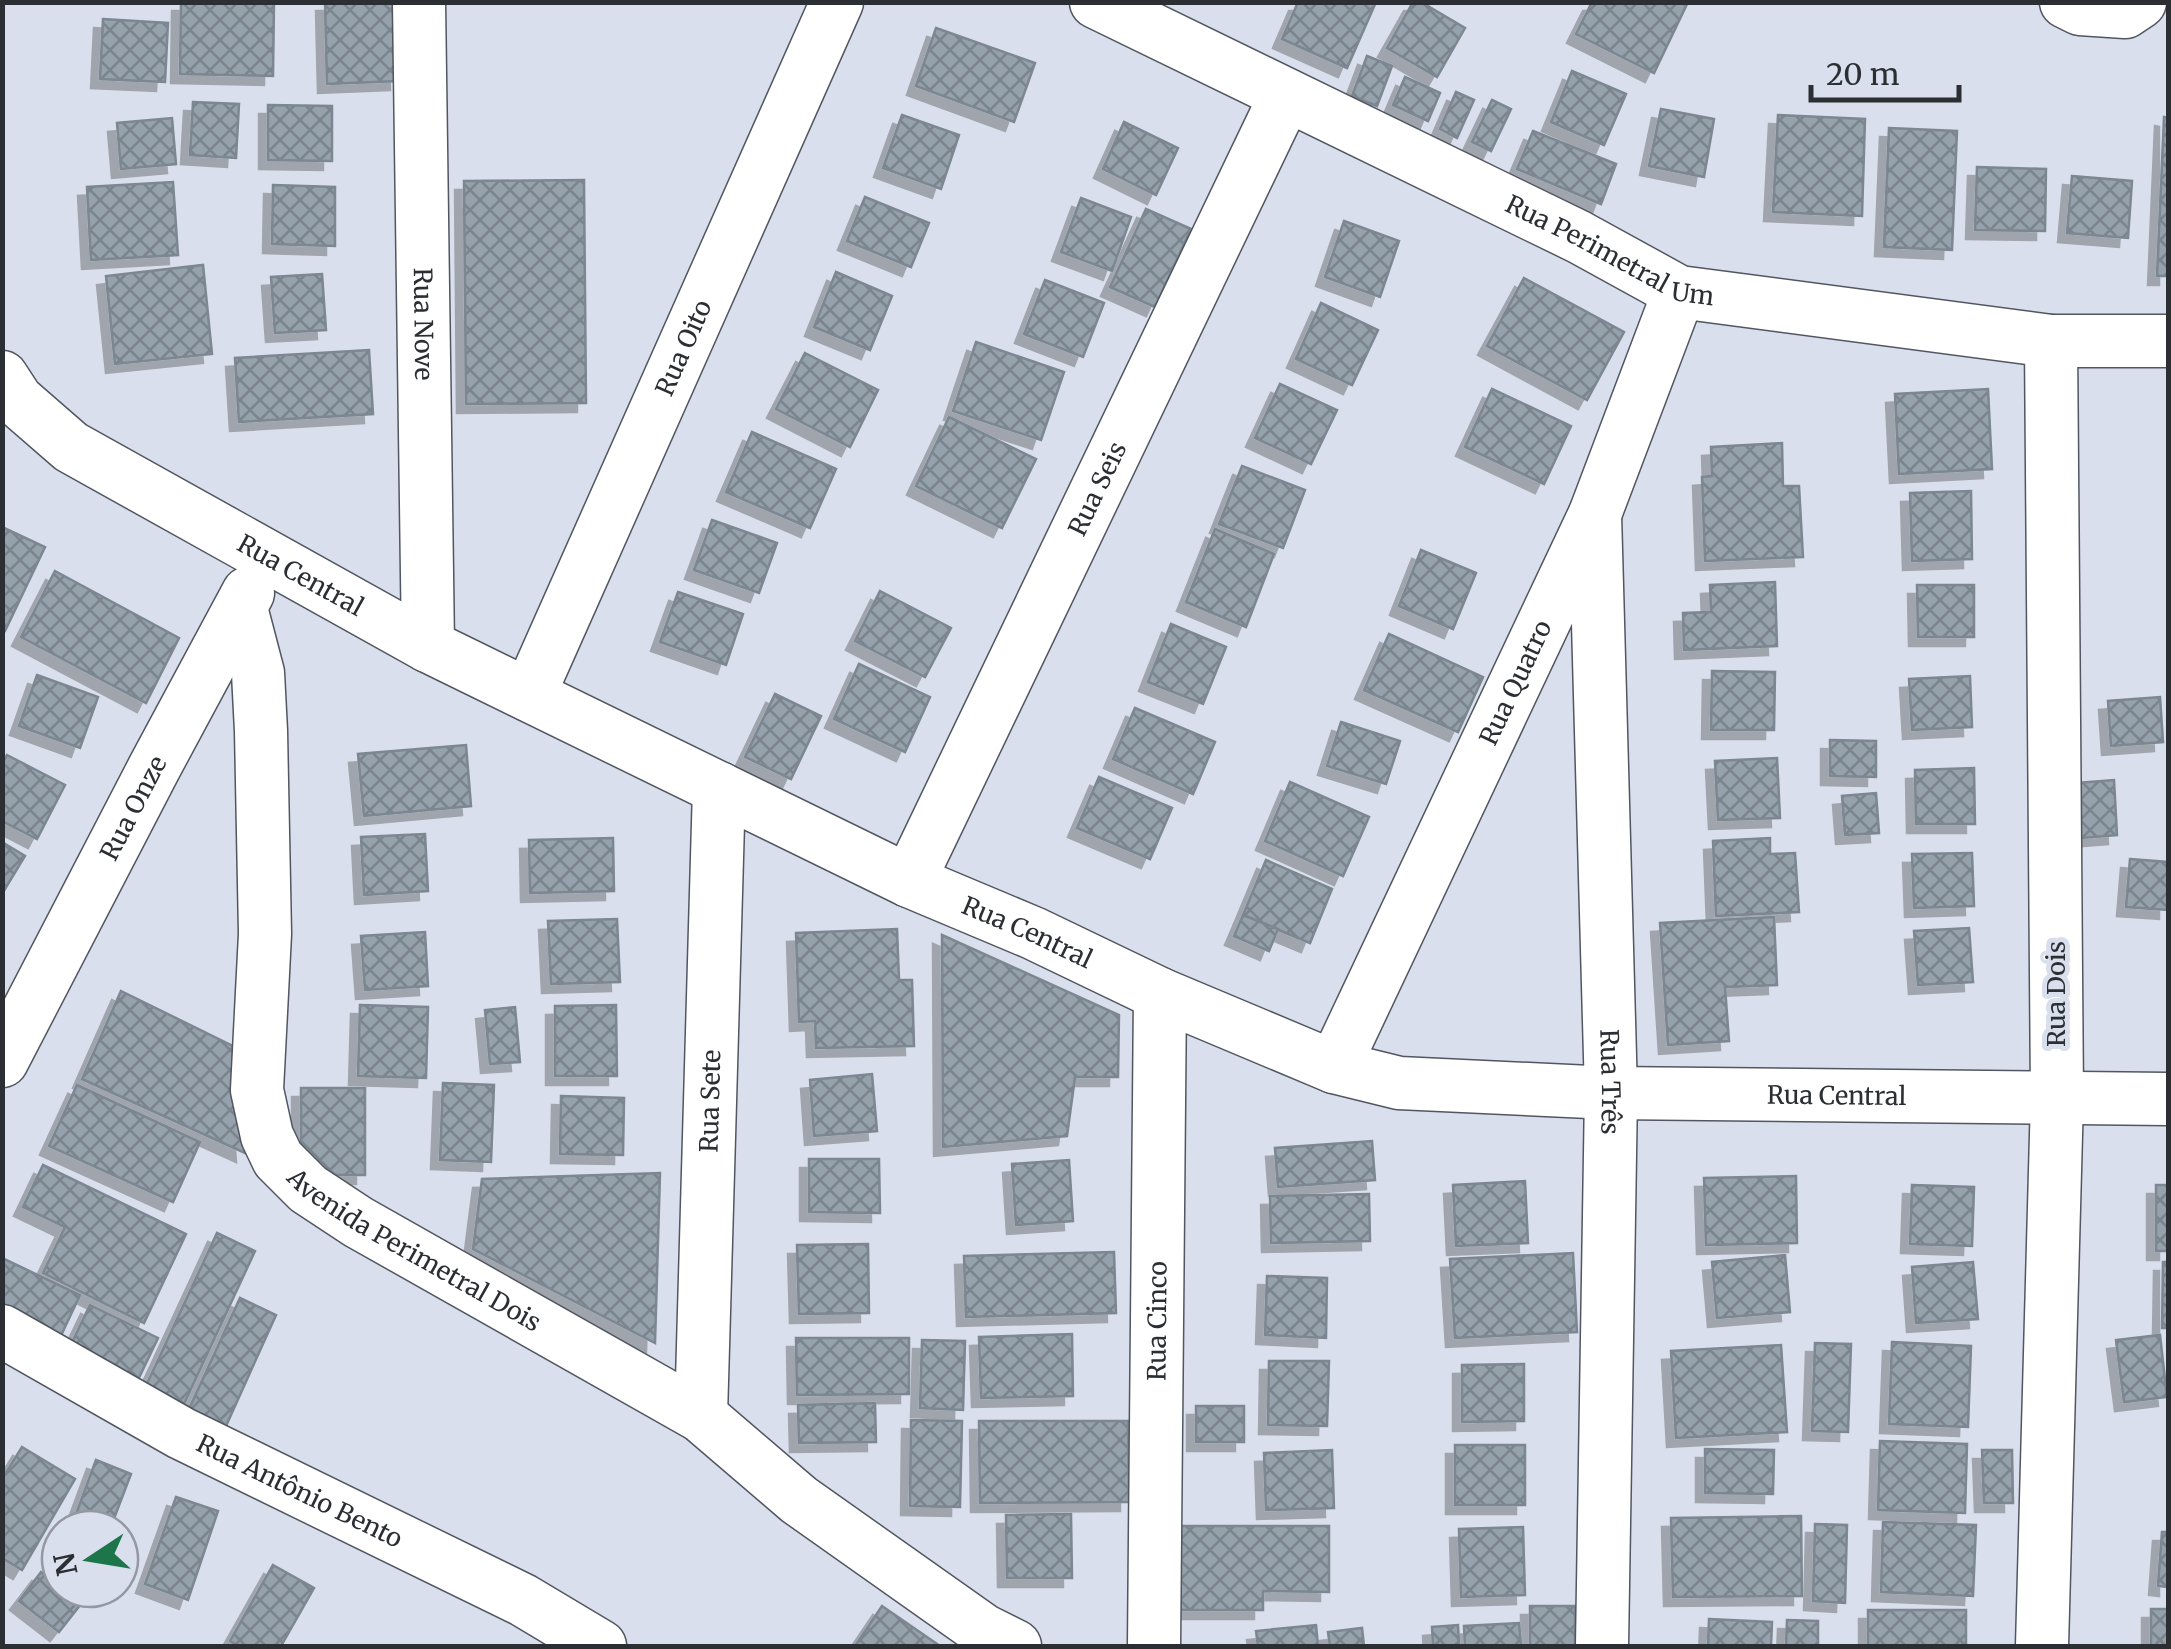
<svg xmlns="http://www.w3.org/2000/svg" width="2171" height="1649" font-family="Merriweather,serif">
<style>
.building{fill:url(#building-cross-hatch);stroke:#7b8791;stroke-width:2.5;filter:url(#shadow)}
.lines{fill:none;stroke-linecap:round;stroke-linejoin:round}
.minor-casing{stroke:#515661;stroke-width:55}
.minor{stroke:#fff;stroke-width:52}
.labels{text-anchor:middle;dominant-baseline:central;stroke-width:10;stroke-linejoin:round;paint-order:stroke}
.street-label{font-size:25px;fill:#2b2e33;stroke:#d9dfec}
</style>
<defs>
<pattern id="building-cross-hatch" width="8" height="8" patternUnits="userSpaceOnUse" patternTransform="scale(2.5)"><rect width="8" height="8" fill="#95a1ab"/><path d="M0 0l8 8M0 8l8-8" fill="none" stroke="#7a848c"/></pattern>
<filter id="shadow"><feDropShadow dx="-9" dy="9" stdDeviation="0" flood-color="#0004"/></filter>
</defs>
<rect width="100%" height="100%" fill="#d9dfec"/>
<g class="building">
<path d="M181,2h93l-1,74 -93,-2z"/>
<path d="M325,2h72l2,79 -72,3z"/>
<path d="M1298,2h78l-29,66 -65,-29z"/>
<path d="M1413,2h8l44,26 -28,49 -50,-29z"/>
<path d="M1592,2h96l-34,71 -78,-39z"/>
<path d="M103,19l65,4 -3,59 -65,-3z"/>
<path d="M936,28l99,35 -21,59 -98,-36z"/>
<path d="M1367,56l25,10 -15,40 -25,-10z"/>
<path d="M1572,71l54,23 -22,51 -53,-23z"/>
<path d="M1405,77l35,16 -12,28 -35,-16z"/>
<path d="M1456,92l18,8 -17,38 -17,-9z"/>
<path d="M1492,100l19,9 -20,42 -19,-9z"/>
<path d="M193,102l46,2 -3,54 -46,-3z"/>
<path d="M268,105l64,1v55l-64,-1z"/>
<path d="M1661,109l53,10 -10,58 -55,-11z"/>
<path d="M902,115l57,20 -18,54 -58,-21z"/>
<path d="M1778,115l87,4 -3,97 -89,-4z"/>
<path d="M2164,117l4,1v158h-11z"/>
<path d="M172,118l4,46 -55,5 -4,-46z"/>
<path d="M1124,122l54,26 -22,47 -53,-26z"/>
<path d="M1889,128l68,3 -5,119 -68,-3z"/>
<path d="M1533,131l83,33 -15,40 -84,-35z"/>
<path d="M1977,167l69,2 -1,62 -70,-1z"/>
<path d="M2072,176l60,5 -4,57 -61,-5z"/>
<path d="M584,180l2,223 -120,1 -2,-223z"/>
<path d="M173,182l5,73 -87,5 -4,-73z"/>
<path d="M273,185l62,2v59l-63,-2z"/>
<path d="M865,197l64,26 -18,44 -64,-26z"/>
<path d="M1081,198l50,19 -19,54 -51,-19z"/>
<path d="M1146,209l45,20 -36,78 -45,-20z"/>
<path d="M1344,221l55,20 -19,56 -55,-20z"/>
<path d="M203,265l9,89 -97,10 -9,-88z"/>
<path d="M836,272l56,24 -22,54 -56,-23z"/>
<path d="M322,274l4,56 -51,3 -4,-56z"/>
<path d="M1524,278l100,54 -37,68 -100,-54z"/>
<path d="M1045,280l59,23 -21,54 -59,-23z"/>
<path d="M1321,303l57,27 -26,55 -56,-26z"/>
<path d="M976,342l88,30 -23,68 -88,-29z"/>
<path d="M369,350l4,64 -134,8 -4,-64z"/>
<path d="M805,353l73,37 -28,57 -74,-38z"/>
<path d="M1280,384l57,26 -26,54 -56,-26z"/>
<path d="M1492,389l79,37 -27,58 -79,-37z"/>
<path d="M1988,389l4,80 -93,5 -4,-80z"/>
<path d="M949,417l87,42 -34,69 -86,-42z"/>
<path d="M752,432l84,37 -26,59 -84,-36z"/>
<path d="M1782,443l1,43h16l4,71 -98,4 -3,-84 10,-1 -1,-29z"/>
<path d="M1242,466l63,24 -22,58 -64,-24z"/>
<path d="M1971,491l1,68 -60,2 -2,-68z"/>
<path d="M712,520l65,23 -18,50 -65,-23z"/>
<path d="M2,527l43,20 -40,84 -3,-1z"/>
<path d="M1215,529l59,25 -28,73 -60,-25z"/>
<path d="M1421,550l55,23 -23,56 -54,-23z"/>
<path d="M55,571l124,67 -33,65 -125,-66z"/>
<path d="M1775,582l2,64 -93,4 -1,-37 28,-1 -1,-27z"/>
<path d="M1917,585h57v52h-56z"/>
<path d="M880,591l71,37 -26,49 -70,-36z"/>
<path d="M678,592l65,22 -17,51 -66,-23z"/>
<path d="M1171,624l55,23 -23,57 -55,-22z"/>
<path d="M1389,634l94,43 -25,55 -94,-42z"/>
<path d="M859,664l71,33 -25,55 -71,-33z"/>
<path d="M1712,671l63,1 -1,58h-63z"/>
<path d="M37,675l61,22 -18,51 -61,-22z"/>
<path d="M1970,676l2,51 -60,3 -3,-51z"/>
<path d="M775,694l46,22 -30,63 -46,-22z"/>
<path d="M2160,697l3,45 -52,4 -3,-45z"/>
<path d="M1135,708l80,34 -22,52 -80,-35z"/>
<path d="M1341,722l59,19 -14,43 -59,-18z"/>
<path d="M1830,740l46,1v36l-46,-1z"/>
<path d="M466,745l5,61 -107,10 -6,-62z"/>
<path d="M7,755l58,30 -28,54 -35,-18v-57z"/>
<path d="M1777,758l3,60 -62,2 -3,-59z"/>
<path d="M1974,768l1,56h-59l-1,-54z"/>
<path d="M1099,777l73,31 -22,51 -73,-31z"/>
<path d="M2114,780l3,55 -36,3 -4,-55z"/>
<path d="M1290,782l79,35 -26,59 -78,-35z"/>
<path d="M1876,793l3,40 -34,2 -3,-39z"/>
<path d="M425,834l3,57 -64,4 -3,-58z"/>
<path d="M613,838l1,53 -84,2 -1,-53z"/>
<path d="M1770,838v16l25,-1 4,59 -83,4 -3,-75z"/>
<path d="M2,842l23,14 -23,38z"/>
<path d="M1972,853l2,53 -60,2 -2,-54z"/>
<path d="M2130,859l38,3v48l-42,-3z"/>
<path d="M1266,860l66,29 -22,54 -67,-28z"/>
<path d="M1243,915l35,14 -9,22 -35,-15z"/>
<path d="M1774,917l3,68 -52,2 4,54 -61,4 -8,-122z"/>
<path d="M617,919l3,63 -69,2 -3,-63z"/>
<path d="M1969,928l4,54 -55,3 -4,-54z"/>
<path d="M897,929l2,51h13l2,66 -98,2 -1,-27 -16,1 -3,-89z"/>
<path d="M425,932l3,54 -63,4 -4,-54z"/>
<path d="M942,935l177,80 -1,62h-43l-8,59 -124,11z"/>
<path d="M121,991l116,57 8,105 -163,-74z"/>
<path d="M360,1005l68,2 -2,71 -68,-2z"/>
<path d="M616,1005l1,71h-62v-70z"/>
<path d="M515,1007l5,55 -30,2 -5,-54z"/>
<path d="M872,1074l5,57 -63,5 -4,-56z"/>
<path d="M443,1083l51,2 -3,77 -51,-2z"/>
<path d="M77,1085l123,57 -27,60 -124,-56z"/>
<rect x="301" y="1088" width="64" height="87"/>
<path d="M561,1096l63,2 -1,57 -63,-1z"/>
<path d="M1372,1141l3,39 -97,7 -3,-39z"/>
<path d="M809,1159h70l1,54 -71,-1z"/>
<path d="M1069,1160l4,61 -57,4 -4,-61z"/>
<path d="M43,1165l143,69 -42,89 -101,-50 22,-46 -42,-20z"/>
<path d="M660,1173l-5,170 -182,-94 9,-70z"/>
<path d="M1796,1176l1,67 -91,2 -2,-67z"/>
<path d="M1525,1181l3,62 -72,3 -3,-61z"/>
<path d="M1912,1185l62,2 -2,59 -62,-2z"/>
<rect x="2156" y="1185" width="12" height="66"/>
<path d="M1369,1194l1,47 -99,2 -1,-47z"/>
<path d="M217,1233l38,18 -78,168 -38,-18z"/>
<path d="M868,1244l1,69 -70,1 -2,-69z"/>
<path d="M1114,1252l2,61 -150,4 -2,-61z"/>
<path d="M1573,1253l4,79 -122,6 -5,-79z"/>
<path d="M1785,1255l5,57 -73,6 -5,-56z"/>
<path d="M2,1258l78,37 -23,49 -55,-26z"/>
<path d="M1973,1262l5,57 -62,4 -4,-56z"/>
<path d="M2163,1262h5v66h-6z"/>
<path d="M1267,1276l60,2 -1,60 -61,-3z"/>
<path d="M240,1298l36,17 -55,122 -37,-17z"/>
<path d="M90,1305l68,33 -23,48 -68,-33z"/>
<path d="M1072,1334l1,62 -92,2 -2,-61z"/>
<path d="M2160,1335l7,62 -43,5 -8,-62z"/>
<path d="M796,1338h113v56l-112,1z"/>
<path d="M922,1340l43,1 -2,69 -43,-2z"/>
<path d="M1892,1342l79,4 -3,81 -79,-3z"/>
<path d="M1815,1343l36,1 -3,88 -36,-1z"/>
<path d="M1781,1345l6,87 -111,6 -5,-87z"/>
<path d="M1269,1361h60l-2,65 -59,-1z"/>
<path d="M1524,1364v57l-62,1v-57z"/>
<path d="M875,1403l1,39 -77,1 -1,-38z"/>
<rect x="1196" y="1406" width="48" height="36"/>
<path d="M911,1420l51,1 -2,86 -50,-1z"/>
<path d="M979,1421h149l1,81 -149,1z"/>
<path d="M1880,1441l87,3 -2,69 -87,-3z"/>
<rect x="1455" y="1445" width="70" height="60"/>
<path d="M22,1447l53,32 -53,91 -20,-12v-79z"/>
<path d="M1705,1449l69,1 -1,44 -68,-1z"/>
<path d="M1332,1450l2,58 -68,2 -2,-57z"/>
<path d="M1982,1450h30l1,53h-29z"/>
<path d="M96,1460l35,14 -21,55h-27l-11,-4z"/>
<path d="M176,1497l42,14 -30,89 -43,-16z"/>
<path d="M1071,1514l1,64h-65l-1,-63z"/>
<path d="M1801,1516l1,80 -129,1 -2,-79z"/>
<path d="M1883,1522l93,3 -3,71 -92,-4z"/>
<path d="M1815,1524l32,1 -2,78 -32,-2z"/>
<path d="M1180,1526h149v66l-66,-1v19h-83z"/>
<path d="M1523,1527l2,68 -64,2 -2,-68z"/>
<path d="M2162,1532h6v55l-10,-1z"/>
<path d="M273,1565l41,23 -33,58h-42l-9,-5z"/>
<path d="M41,1572l40,32 -22,28 -40,-31z"/>
<path d="M882,1606l58,40h-85z"/>
<rect x="1530" y="1606" width="45" height="40"/>
<rect x="2151" y="1609" width="17" height="37"/>
<rect x="1868" y="1610" width="98" height="36"/>
<path d="M1709,1619l63,3 -1,24h-63z"/>
<path d="M1787,1620l31,1v25h-32z"/>
<path d="M1519,1623l2,23h-56l-1,-20z"/>
<path d="M1316,1625l2,21h-60l-2,-15z"/>
<path d="M1458,1625l1,21h-26l-1,-19z"/>
<path d="M1362,1628l2,18h-34l-2,-14z"/>
</g>
<g class="lines">
<g class="minor-casing">
<g id="minor">
<path id="s1" d="M419,2l9,644"/>
<path id="s2" d="M1096,2l483,235 100,55 372,49h117"/>
<path d="M2066,2l14,7 45,3 15,-10"/>
<path id="s3" d="M2,377l15,23 54,47 357,199 481,235 124,52 127,61 174,73 65,16 212,10 557,6"/>
<path id="s4" d="M1595,514l16,579 -9,553"/>
<path id="s5" d="M241,608l17,65 3,58 4,203 -8,156 10,46 11,23 30,30 50,33 343,194 98,84 184,130 32,16"/>
<path id="s6" d="M529,695l308,-693"/>
<path id="s7" d="M909,881l377,-786"/>
<path id="s8" d="M2,1061l152,-293 94,-175"/>
<path id="s9" d="M1334,1067l261,-553 84,-222"/>
<path id="s10" d="M2,1331l179,102 342,167 77,46"/>
<path id="s11" d="M701,1416l18,-628"/>
<path id="s12" d="M1154,1646l6,-652"/>
<path d="M2042,1646l15,-548 -6,-757"/>
</g>
</g>
<use href="#minor" class="minor"/>
</g>
<g class="labels">
<g class="street-label">
<text stroke="none"><textPath href="#s2" startOffset="572">Rua Perimetral Um</textPath></text>
<text stroke="none"><textPath href="#s1" startOffset="322">Rua Nove</textPath></text>
<text stroke="none"><textPath href="#s6" startOffset="380">Rua Oito</textPath></text>
<text stroke="none"><textPath href="#s7" startOffset="435">Rua Seis</textPath></text>
<text stroke="none"><textPath href="#s3" startOffset="362">Rua Central</textPath></text>
<text stroke="none"><textPath href="#s9" startOffset="425">Rua Quatro</textPath></text>
<text stroke="none"><textPath href="#s8" startOffset="285">Rua Onze</textPath></text>
<text stroke="none"><textPath href="#s3" startOffset="1172">Rua Central</textPath></text>
<text transform="translate(2056 994) rotate(-90)">Rua Dois</text>
<text stroke="none"><textPath href="#s4" startOffset="568">Rua Três</textPath></text>
<text stroke="none"><textPath href="#s3" startOffset="2012">Rua Central</textPath></text>
<text stroke="none"><textPath href="#s11" startOffset="315">Rua Sete</textPath></text>
<text stroke="none"><textPath href="#s5" startOffset="722">Avenida Perimetral Dois</textPath></text>
<text stroke="none"><textPath href="#s12" startOffset="325">Rua Cinco</textPath></text>
<text stroke="none"><textPath href="#s10" startOffset="338">Rua Antônio Bento</textPath></text>
</g>
</g>
<rect width="2171" height="1649" fill="none" stroke="#2b2e33" stroke-width="10"/>
<g transform="translate(90 1559) rotate(258)"><circle r="48" fill="#d9dfec" stroke="#9398a2" stroke-width="2.5"/>
<path d="M0-8L18 38L0 25L-18 38Z" fill="#1d764a"/>
<text y="-15" font-size="28" font-weight="bold" text-anchor="middle" fill="#2b2e33">N</text>
</g>
<path d="M1811 85v15h148v-15" fill="none" stroke="#2b2e33" stroke-width="5"/>
<text x="1826" y="85" font-size="30" fill="#2b2e33" stroke="#d9dfec" stroke-width="8" paint-order="stroke">20 m</text>
</svg>
